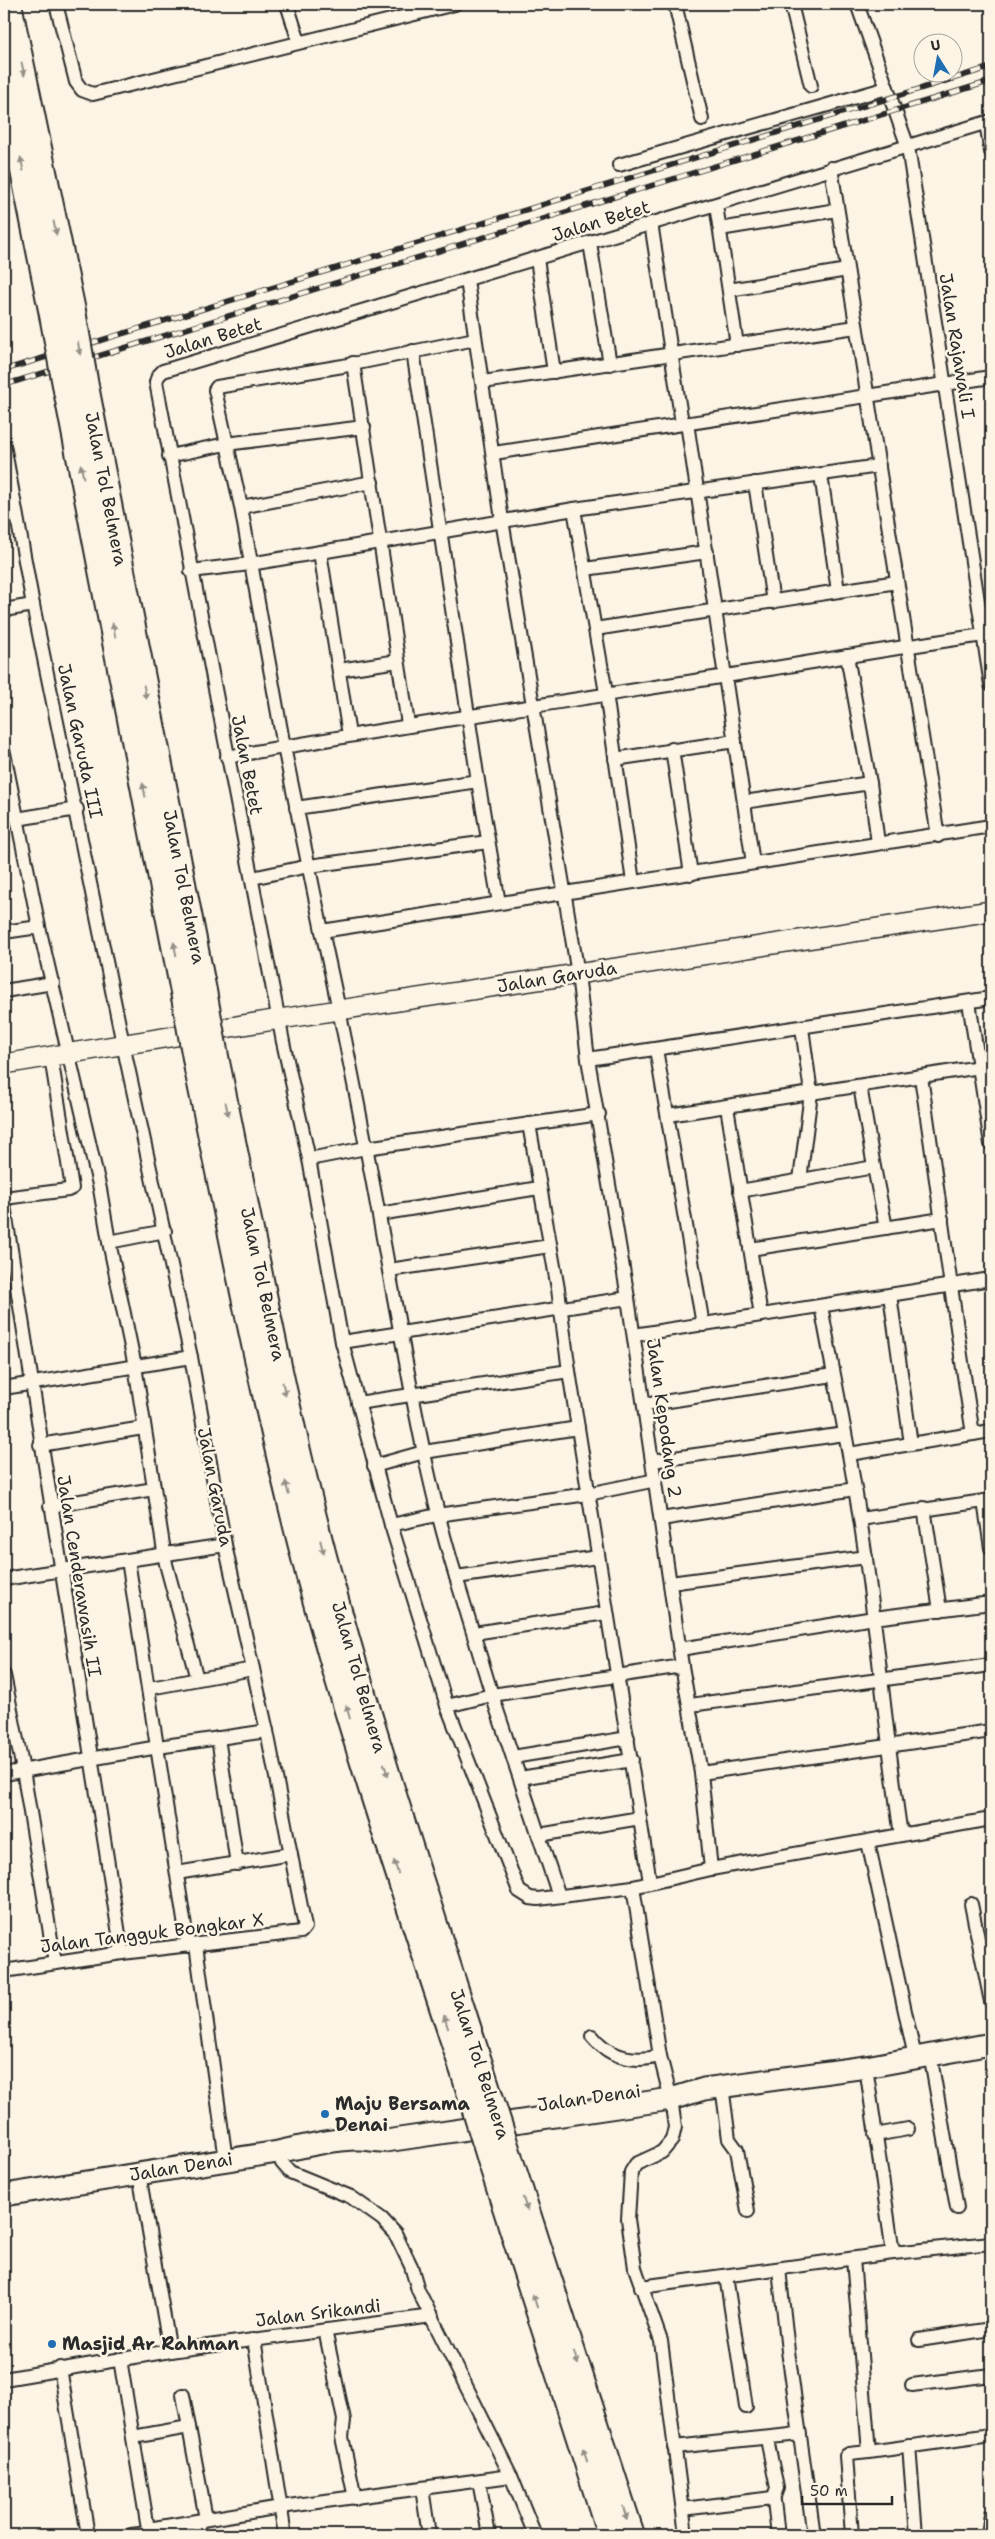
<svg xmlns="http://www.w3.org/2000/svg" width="995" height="2539" font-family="'Shantell Sans',sans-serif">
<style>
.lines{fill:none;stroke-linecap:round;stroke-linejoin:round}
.street-casing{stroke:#2b2b2b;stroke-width:16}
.secondary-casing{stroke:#2b2b2b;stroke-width:22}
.primary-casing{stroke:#2b2b2b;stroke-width:25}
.highway-casing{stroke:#2b2b2b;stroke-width:28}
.street{stroke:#fcf5e5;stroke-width:12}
.secondary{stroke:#fcf5e5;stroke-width:19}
.primary{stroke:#fcf5e5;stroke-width:21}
.highway{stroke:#fcf5e5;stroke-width:24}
.rail-casing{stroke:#2b2b2b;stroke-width:5.5}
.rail{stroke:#fcf5e5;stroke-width:4;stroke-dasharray:11;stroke-linecap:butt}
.highway-bridge-casing{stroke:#2b2b2b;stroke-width:28;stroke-linecap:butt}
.highway-bridge{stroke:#fcf5e5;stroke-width:24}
.oneway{fill:#949088}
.poi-dot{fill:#1f6fb2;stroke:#fcf5e5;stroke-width:2}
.labels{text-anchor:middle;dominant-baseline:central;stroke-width:5;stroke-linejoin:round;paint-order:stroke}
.street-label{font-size:18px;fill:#2b2b2b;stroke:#fcf5e5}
.poi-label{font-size:18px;font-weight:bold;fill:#2b2b2b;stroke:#fcf5e5;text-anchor:start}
</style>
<rect width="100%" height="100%" fill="#fcf5e5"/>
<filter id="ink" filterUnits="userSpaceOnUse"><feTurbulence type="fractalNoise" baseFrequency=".02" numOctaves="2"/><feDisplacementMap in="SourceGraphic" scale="10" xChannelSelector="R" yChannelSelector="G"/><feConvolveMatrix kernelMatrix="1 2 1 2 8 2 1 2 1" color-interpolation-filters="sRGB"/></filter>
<g filter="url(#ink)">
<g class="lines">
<g class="street-casing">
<g id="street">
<path d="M56,4l20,78 6,8 11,4 362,-90"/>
<path d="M287,4l12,38"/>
<path d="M675,4l27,115"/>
<path d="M791,4l20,82"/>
<path d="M857,4l51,143 83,538"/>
<path d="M991,121l-828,250 -5,5 -2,6 127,660 26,117 33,183 49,183 56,181 72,185 11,7 8,1 95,-12 78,-18 280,-50"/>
<path d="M986,123l5,29"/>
<path d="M619,165l268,-77"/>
<path d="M831,168l107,668"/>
<path d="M716,205l21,140"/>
<path d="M651,223l31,200"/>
<path d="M720,229l117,-19"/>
<path d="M590,243l20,121"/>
<path d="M537,259l17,113"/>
<path d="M467,280l35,240 76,454 10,85 40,239 54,368 19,107 10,96"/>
<path d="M729,290l118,-20"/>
<path d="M475,339l-132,27 -126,21 -2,3 26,117 43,240 38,184 669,-105"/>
<path d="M413,351l65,430 21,122"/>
<path d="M353,363l55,361"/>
<path d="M483,382l373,-55"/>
<path d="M687,423l66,440"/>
<path d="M4,445l29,160 90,439 68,313 34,188 42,186 38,196 -4,5 -179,21 -118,18"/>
<path d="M494,453l497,-76"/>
<path d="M169,456l57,-12 138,-17"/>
<path d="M821,475l17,116"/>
<path d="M755,483l18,119"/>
<path d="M241,507l131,-25"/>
<path d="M574,509l32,184 27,189"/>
<path d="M320,552l29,183"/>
<path d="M585,569l122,-17"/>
<path d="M191,571l59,-7 324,-55 305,-43"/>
<path d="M4,610l29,-5"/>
<path d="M595,629l302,-47"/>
<path d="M847,656l23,127 8,60"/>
<path d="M339,670l59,-9"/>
<path d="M672,749l19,125"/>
<path d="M4,753l35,174 61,262 9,53"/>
<path d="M227,757c166,-30 333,-55 499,-81 89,-14 177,-30 265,-42"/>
<path d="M615,759l120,-18"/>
<path d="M744,802l126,-19"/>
<path d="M296,808l182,-27"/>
<path d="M17,819l60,-10"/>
<path d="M252,878l57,-12 179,-24"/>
<path d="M322,931c26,116 48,234 69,351 19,100 35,199 65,295l142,-20"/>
<path d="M4,932l35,-5"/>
<path d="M4,991l49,-8"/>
<path d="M969,1002l22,142"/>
<path d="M656,1049l47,276"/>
<path d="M588,1059l403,-61"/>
<path d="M921,1077c18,119 33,238 52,357"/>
<path d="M727,1107l34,208"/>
<path d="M668,1115l312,-48"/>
<path d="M529,1124l29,165 11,82 81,511"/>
<path d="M309,1159l57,-11 233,-34"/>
<path d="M874,1167l12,61"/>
<path d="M800,1180l11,-87 -9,-65"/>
<path d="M740,1191l134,-24 -14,-81"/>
<path d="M4,1198l64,-8 4,-2 -21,-131"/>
<path d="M4,1205l118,748"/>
<path d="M379,1214l160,-26"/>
<path d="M165,1231l-56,11 26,124 31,198 31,115"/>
<path d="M750,1249l192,-30"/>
<path d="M389,1270l161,-24"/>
<path d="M890,1295l21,149"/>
<path d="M821,1306c13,71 28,142 39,213 17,105 25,211 41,316"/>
<path d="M634,1335l357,-56"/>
<path d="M342,1342l286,-44"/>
<path d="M4,1388l187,-31"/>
<path d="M358,1403l211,-32"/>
<path d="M644,1405l189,-30"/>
<path d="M40,1445l103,-17"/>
<path d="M849,1454l142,-23"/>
<path d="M652,1461l193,-27"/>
<path d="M374,1466l50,-14 154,-24"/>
<path d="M984,1501l7,47"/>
<path d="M50,1506l104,-17"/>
<path d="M924,1508l16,102"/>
<path d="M661,1519l194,-30"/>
<path d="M860,1519l131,-19"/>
<path d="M391,1525l46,-10 151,-21 68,-14"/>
<path d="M128,1560l60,386"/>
<path d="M456,1577l36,118 67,201"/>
<path d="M4,1579l221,-34"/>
<path d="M670,1583l196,-26"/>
<path d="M474,1633l132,-20"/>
<path d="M680,1649l194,-31 117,-15"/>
<path d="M4,1675l19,95 32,193"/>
<path d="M150,1688l103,-19"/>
<path d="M690,1705l301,-40"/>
<path d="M447,1706l45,-11 190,-29"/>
<path d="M218,1738l19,126"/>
<path d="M513,1757l115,-19"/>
<path d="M701,1773l290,-42"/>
<path d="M4,1774l154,-27 109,-16"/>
<path d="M520,1778l112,-18"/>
<path d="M539,1835l101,-17"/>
<path d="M868,1842l47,215"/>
<path d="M177,1873l114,-19"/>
<path d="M633,1887l27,169 11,43 4,28 -3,13 -10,12 -26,12 -5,8 -3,47 7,49 26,73 25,194"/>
<path d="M971,1904l20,98"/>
<path d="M196,1945l30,215"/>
<path d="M592,2036c18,22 41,27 68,20"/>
<path d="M930,2054l27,154"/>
<path d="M866,2067l27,186"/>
<path d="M722,2086l7,53 8,11 11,61"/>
<path d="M875,2135l33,-6"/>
<path d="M278,2152l4,11 8,9 61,25 31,22 13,14 16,33 7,24 93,186 24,59"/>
<path d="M139,2174l31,177"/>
<path d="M853,2259l16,193 122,-17"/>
<path d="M779,2269l9,82 26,184"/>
<path d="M726,2276l20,131"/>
<path d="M641,2287l252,-34 98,-10"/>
<path d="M325,2330l19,90 -2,17 13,61"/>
<path d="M254,2339l31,196"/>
<path d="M919,2340l72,-11"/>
<path d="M120,2359l29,176"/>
<path d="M60,2368l28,167"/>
<path d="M4,2379l166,-28 262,-35"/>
<path d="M912,2385l79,-10"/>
<path d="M183,2395l23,124"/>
<path d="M133,2437l56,-10"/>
<path d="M767,2439l10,49 -4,11"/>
<path d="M909,2446l7,89"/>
<path d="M674,2447l126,-13"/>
<path d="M479,2481l10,54"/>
<path d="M422,2488l7,47"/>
<path d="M683,2509l89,-11 2,3 4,34"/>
<path d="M198,2521l1,14"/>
<path d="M148,2529l133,-22 230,-31"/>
<path d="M131,2535l17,-2"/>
<path d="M852,2535l-6,-79 3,-2 20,-2"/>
<path d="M988,2535l3,-21"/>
</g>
</g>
<g class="secondary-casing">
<path id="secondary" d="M4,1064l276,-45 711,-108"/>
</g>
<g class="primary-casing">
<path id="primary" d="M4,2195l274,-43c23,-5 58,-14 81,-13 10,0 18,3 27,2l285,-42 33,-10 162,-22 125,-23"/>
</g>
<g class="highway-casing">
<g id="highway">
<path d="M9,4l64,307"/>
<path d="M4,77l48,238"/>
<path d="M86,386l118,605"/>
<path d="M66,390l118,607"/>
<path d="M217,1062c34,165 64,331 107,494 46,171 102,340 156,508"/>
<path d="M197,1069c34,165 66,330 108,493 45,171 102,338 157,506"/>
<path d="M510,2158l122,377"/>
<path d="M490,2160l120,375"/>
</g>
</g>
<use href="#street" class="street"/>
<use href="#secondary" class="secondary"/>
<use href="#primary" class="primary"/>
<use href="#highway" class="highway"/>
<g class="rail-casing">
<g id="rail">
<path d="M4,370l987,-303"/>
<path d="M4,385l987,-304"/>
</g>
</g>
<use href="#rail" class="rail"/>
<g class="highway-bridge-casing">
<g id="highway-bridge">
<path d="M73,311l13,75"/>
<path d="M52,315l14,75"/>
<path d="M204,991l13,71"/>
<path d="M184,997l13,72"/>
<path d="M480,2064l30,94"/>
<path d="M462,2068l28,92"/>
</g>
</g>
<use href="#highway-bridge" class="highway-bridge"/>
</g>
<defs><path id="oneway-solid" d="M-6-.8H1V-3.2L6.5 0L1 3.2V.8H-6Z" transform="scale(1.25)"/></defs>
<g class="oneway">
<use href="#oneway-solid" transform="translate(23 69) rotate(78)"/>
<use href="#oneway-solid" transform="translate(22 164) rotate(-102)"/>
<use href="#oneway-solid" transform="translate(55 228) rotate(78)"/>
<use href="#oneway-solid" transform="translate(79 348) rotate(80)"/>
<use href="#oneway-solid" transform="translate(82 471) rotate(-102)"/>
<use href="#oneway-solid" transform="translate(114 630) rotate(-101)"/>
<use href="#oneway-solid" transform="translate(145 692) rotate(79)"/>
<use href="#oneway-solid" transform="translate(144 790) rotate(-101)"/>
<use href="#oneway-solid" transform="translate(175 949) rotate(-101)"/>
<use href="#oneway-solid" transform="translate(227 1109) rotate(78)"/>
<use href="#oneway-solid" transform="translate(284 1389) rotate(77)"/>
<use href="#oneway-solid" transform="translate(287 1488) rotate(-104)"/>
<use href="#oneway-solid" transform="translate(322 1547) rotate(76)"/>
<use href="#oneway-solid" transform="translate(348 1712) rotate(-106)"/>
<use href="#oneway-solid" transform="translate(386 1770) rotate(72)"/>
<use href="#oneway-solid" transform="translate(396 1867) rotate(-108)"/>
<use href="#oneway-solid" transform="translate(446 2022) rotate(-108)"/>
<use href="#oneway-solid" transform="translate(525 2204) rotate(72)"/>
<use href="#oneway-solid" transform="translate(535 2301) rotate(-108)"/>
<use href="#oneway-solid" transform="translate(576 2358) rotate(72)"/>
<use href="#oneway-solid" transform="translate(585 2455) rotate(-108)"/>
<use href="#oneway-solid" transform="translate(625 2513) rotate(72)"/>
</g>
</g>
<g class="poi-dot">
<circle cx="325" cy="2114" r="5"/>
<circle cx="52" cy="2344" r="5"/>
</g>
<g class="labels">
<g class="street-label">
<text transform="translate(601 221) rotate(-17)">Jalan Betet</text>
<text transform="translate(213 338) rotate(-17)">Jalan Betet</text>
<text transform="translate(957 346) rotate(81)">Jalan Rajawali I</text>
<text transform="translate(106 489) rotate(79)">Jalan Tol Belmera</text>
<text transform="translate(80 741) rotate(78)">Jalan Garuda III</text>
<text transform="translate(247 765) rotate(79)">Jalan Betet</text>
<text transform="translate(184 887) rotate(79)">Jalan Tol Belmera</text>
<text transform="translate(557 977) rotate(-9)">Jalan Garuda</text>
<text transform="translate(263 1284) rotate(78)">Jalan Tol Belmera</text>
<text transform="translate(664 1418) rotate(82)">Jalan Kepodang 2</text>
<text transform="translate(215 1487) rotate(79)">Jalan Garuda</text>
<text transform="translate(79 1576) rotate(81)">Jalan Cenderawasih II</text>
<text transform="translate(359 1677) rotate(74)">Jalan Tol Belmera</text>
<text transform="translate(152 1933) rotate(-7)">Jalan Tangguk Bongkar X</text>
<text transform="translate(480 2064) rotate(72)">Jalan Tol Belmera</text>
<text transform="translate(589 2098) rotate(-8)">Jalan Denai</text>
<text transform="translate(181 2167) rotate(-9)">Jalan Denai</text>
<text transform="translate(318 2313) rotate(-7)">Jalan Srikandi</text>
</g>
<g class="poi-label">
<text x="335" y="2104">Maju Bersama<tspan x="335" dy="21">Denai</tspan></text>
<text x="62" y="2344">Masjid Ar Rahman</text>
</g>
</g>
<rect width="995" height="2539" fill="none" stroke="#fcf5e5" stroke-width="20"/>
<rect x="10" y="10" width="975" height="2519" fill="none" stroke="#2b2b2b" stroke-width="2" filter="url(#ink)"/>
<g transform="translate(938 58) rotate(349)"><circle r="24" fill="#fcf5e5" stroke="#a8a49b"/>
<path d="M0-4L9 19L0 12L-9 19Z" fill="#1f6fb2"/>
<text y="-8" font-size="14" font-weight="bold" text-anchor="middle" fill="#2b2b2b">U</text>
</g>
<path d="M802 2496v8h90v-8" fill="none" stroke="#2b2b2b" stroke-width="2.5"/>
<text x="810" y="2496" font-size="15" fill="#2b2b2b" stroke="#fcf5e5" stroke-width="4" paint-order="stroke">50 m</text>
</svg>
